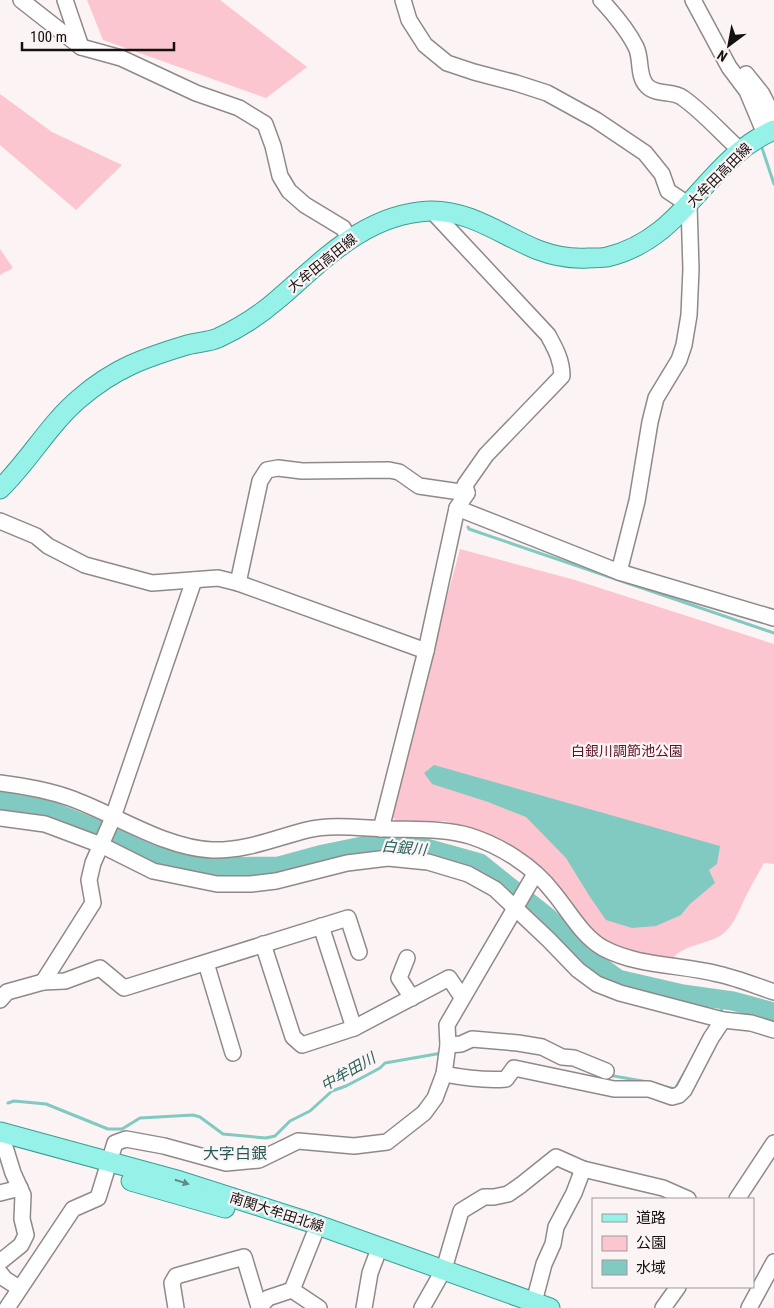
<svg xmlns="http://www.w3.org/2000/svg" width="774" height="1308" font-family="'Roboto Condensed','Noto Sans JP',sans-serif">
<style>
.green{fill:#fcc6d0}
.water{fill:#81cac1}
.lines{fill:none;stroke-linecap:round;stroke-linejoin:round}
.stream{stroke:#81cac1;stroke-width:3}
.river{stroke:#81cac1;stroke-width:19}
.minor-casing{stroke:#90898a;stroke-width:18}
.major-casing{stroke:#3b9d93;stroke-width:21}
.minor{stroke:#fff;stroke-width:15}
.major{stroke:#96f1e8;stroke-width:19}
.oneway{fill:#5c8c87}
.labels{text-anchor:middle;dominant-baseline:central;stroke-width:4.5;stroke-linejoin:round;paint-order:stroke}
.street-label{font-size:14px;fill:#141111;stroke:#fcf3f4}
.park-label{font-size:14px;fill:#591129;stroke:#fcf3f4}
.water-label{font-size:15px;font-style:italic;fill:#25615b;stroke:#fcf3f4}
.quarter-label{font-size:16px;fill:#225b55;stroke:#fcf3f4}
</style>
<rect width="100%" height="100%" fill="#fcf3f4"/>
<g class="green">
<path d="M87,0h133l87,67 -41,31 -163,-58z"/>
<path d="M0,94l52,38 70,33 -46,45 -76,-65z"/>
<path d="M0,249l13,19 -13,7z"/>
<path d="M460,549l115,31 199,64v220l-10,-1c-6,11 -12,21 -17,31 -7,13 -11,28 -22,38 -15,14 -42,10 -54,29l-51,-11 -24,-14 -74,-80 -20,-16 -17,-7 -40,-12h-49l-5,-6 6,-33z"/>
</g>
<path class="water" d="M434,765l286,81 -3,18 -8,6 6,13 -25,21 -9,11 -25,11 -24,2 -26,-8 -16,-23 -24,-39 -40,-41 -38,-15 -56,-18 -8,-11z"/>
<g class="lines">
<g class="stream">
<path d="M761,145l13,39"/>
<path d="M468,527l1,2 305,104"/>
<path d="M719,1015l7,-15"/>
<path d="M608,1075l40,7"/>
<path d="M662,1086l13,3 15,-26"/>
<path d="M8,1103l6,-2 32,3 62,25h14l18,-11 53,-3 7,2 23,17 43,4 9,-2 15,-15 20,-10 22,-20 14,-5 21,-11 13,-7 5,-5 57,-10"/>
</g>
<path class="river" d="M0,800l34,4 61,24 54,25 58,14 72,-1 44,-12 44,-9 52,1 61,17 69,55 35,36 34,25 65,15 50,7 41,11"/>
<g class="minor-casing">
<g id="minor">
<path d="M21,0l60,47 40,11 75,35 43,15 26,16 8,22 7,30 9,15 16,14 38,23 6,10"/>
<path d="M65,0l16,47"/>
<path d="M403,0l6,20 16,25 22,18 27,9 42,11 31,10 49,27 49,33 17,21 6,17 21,14 2,64 -2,46 -5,30 -5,15 -23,38 -6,24 -13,79 -18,71 -162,-64"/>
<path d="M601,0c13,14 26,29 35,47 6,12 1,29 11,39 10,10 26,4 36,12 20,14 39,36 57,52"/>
<path d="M693,0l36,67 18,24 18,43"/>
<path d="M746,74l16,20 12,24"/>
<path d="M0,521l36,15 12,10 37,19 67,18 66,-5 20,5 188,68"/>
<path d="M619,572l155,46"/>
<path d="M238,583l22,-102 7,-11 11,-2 24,3 87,-1 10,2 20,14 48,7"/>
<path d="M0,783c24,3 47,7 70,15 45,16 94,50 142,52 34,1 63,-12 95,-20 25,-6 53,-2 80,-1 27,1 57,-1 83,7 31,10 63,30 83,56 16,19 28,43 50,56 36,19 77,16 115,26 19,4 38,12 56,18"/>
<path d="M0,818l45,6 56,21 52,26 64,13h34l25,-3 71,-18 41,-5 40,4 40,12 27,15 54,51 29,30 19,14 23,9 103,27 28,3 23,7"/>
<path d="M381,829l45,-178 31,-143 10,-15 -2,-8 21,-30 76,-79c0,-16 -7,-28 -14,-41l-116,-124"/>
<path d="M321,926l33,102"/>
<path d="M263,944l30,93 9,8 52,-17 95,-50 13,19"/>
<path d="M407,958l-8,20 13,20"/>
<path d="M206,963l27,90"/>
<path d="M43,982l50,-79 -4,-23 4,-17 19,-43 82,-240"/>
<path d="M0,1000l7,-8 36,-10 22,-1 35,-13 24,20 224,-70 11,34"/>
<path d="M448,1045l13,-1 11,-5 46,4 24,4 20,10 12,1 32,13"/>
<path d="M444,1074c21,4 41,7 62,5l8,-11 100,21h35l23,8 7,-2 5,-5 27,-52 12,-18"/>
<path d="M0,1131l13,42 10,22 -1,24 4,16 -5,10 -21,17"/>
<path d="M0,1193l20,-5"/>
<path d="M737,1199l37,-56"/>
<path d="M0,1273l5,6 14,9"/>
<path d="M292,1290l22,-55"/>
<path d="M534,1302l10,-38 9,-20 3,-17 18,-34 9,-24"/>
<path d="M7,1308l66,-99 25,-11 17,-55 11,-4 38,7 62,17 33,-3 39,-19 56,5 33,-4 37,-29 11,-15 9,-24 4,-29 -1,-20 88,-151"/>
<path d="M176,1308l-4,-25 4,-7 68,-19 15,50"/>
<path d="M259,1308l9,-10 24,-8 27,18"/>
<path d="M364,1308l6,-35 6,-16"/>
<path d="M422,1308l22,-39 17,-58 23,-14h10l14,-3 13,-9 35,-28 27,12 80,19 25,11"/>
<path d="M663,1308l15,-21"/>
<path d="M749,1308l25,-46"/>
</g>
</g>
<g class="major-casing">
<g id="major">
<path d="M0,489c29,-28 49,-65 80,-91 35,-30 64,-40 107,-53 10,-3 22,-3 31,-7 21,-10 42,-23 59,-38 46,-39 87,-86 153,-89 40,-1 73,25 108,39 16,6 34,9 50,8 6,0 13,0 19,-1 78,-18 99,-98 167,-127"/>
<path d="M0,1132l180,49 132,42 238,85"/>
<path d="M131,1181l94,27"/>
</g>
</g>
<use href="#minor" class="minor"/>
<use href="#major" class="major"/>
</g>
<defs><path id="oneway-solid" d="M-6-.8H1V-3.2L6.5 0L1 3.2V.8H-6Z" transform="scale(1.25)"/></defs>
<use class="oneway" href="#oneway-solid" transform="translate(182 1182) rotate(17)"/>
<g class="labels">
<g class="street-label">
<text transform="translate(719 175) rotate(-45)">大牟田高田線</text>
<text transform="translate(322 263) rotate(-39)">大牟田高田線</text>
<text transform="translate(277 1212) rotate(18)">南関大牟田北線</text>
</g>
<g class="park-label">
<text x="627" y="751">白銀川調節池公園</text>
</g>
<g class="water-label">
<text transform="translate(404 848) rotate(5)">白銀川</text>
<text transform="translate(348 1072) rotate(-30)">中牟田川</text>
</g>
<g class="quarter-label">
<text x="235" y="1153">大字白銀</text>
</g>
</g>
<rect x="592" y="1198" width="162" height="90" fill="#fcf3f4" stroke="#9f9999"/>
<rect x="602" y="1214" width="25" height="8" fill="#96f1e8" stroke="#9f9999"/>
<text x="636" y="1223" font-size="15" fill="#141111">道路</text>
<rect x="602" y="1236" width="25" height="15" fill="#fcc6d0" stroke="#9f9999"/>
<text x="636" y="1248" font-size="15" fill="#141111">公園</text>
<rect x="602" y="1260" width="25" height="15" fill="#81cac1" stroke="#9f9999"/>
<text x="636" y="1273" font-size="15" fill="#141111">水域</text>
<g transform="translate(729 45) rotate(212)" stroke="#fcf3f4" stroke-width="4" paint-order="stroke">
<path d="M0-4L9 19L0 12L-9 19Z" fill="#141111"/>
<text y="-8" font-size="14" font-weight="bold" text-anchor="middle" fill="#141111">N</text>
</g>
<path d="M22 42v8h152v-8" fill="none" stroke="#141111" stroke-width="2.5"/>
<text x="30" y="42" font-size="15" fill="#141111" stroke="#fcf3f4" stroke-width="4" paint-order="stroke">100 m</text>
</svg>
